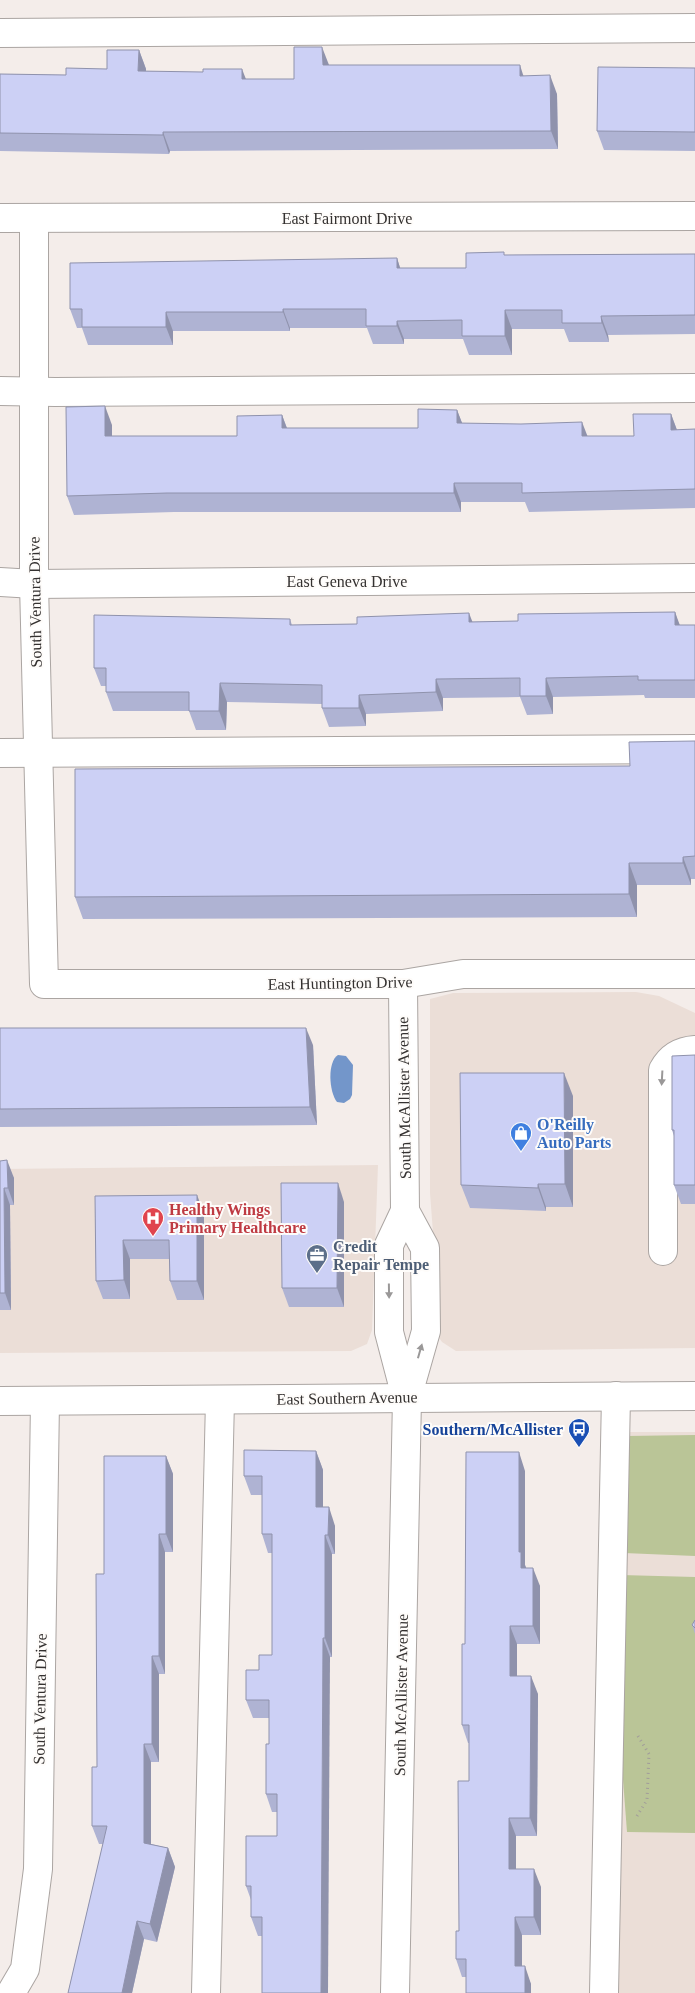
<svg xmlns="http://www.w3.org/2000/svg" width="695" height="1993" font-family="'Times New Roman',serif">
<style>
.built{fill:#ebded7}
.green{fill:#bac597}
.water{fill:#7396ca}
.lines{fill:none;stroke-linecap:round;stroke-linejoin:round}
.minor-casing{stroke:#aba5a2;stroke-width:30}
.major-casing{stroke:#aba5a2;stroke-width:30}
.path{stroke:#a19c9a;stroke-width:3;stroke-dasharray:1 4;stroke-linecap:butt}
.minor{stroke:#fff;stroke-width:28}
.major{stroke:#fff;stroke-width:28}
.wall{fill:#afb3d3}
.shaded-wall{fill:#8f92ac}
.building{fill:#ccd0f5;stroke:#8f92ac}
.oneway{fill:#9a9898}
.labels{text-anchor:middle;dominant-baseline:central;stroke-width:4;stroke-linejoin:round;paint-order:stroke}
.street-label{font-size:16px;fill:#343130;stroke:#fefcfa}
.shop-label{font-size:16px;font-weight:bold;fill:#366cbe;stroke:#fefcfa;text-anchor:start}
.health-label{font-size:16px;font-weight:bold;fill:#be3a42;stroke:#fefcfa;text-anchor:start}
.service-label{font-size:16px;font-weight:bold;fill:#4e5e75;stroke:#fefcfa;text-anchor:start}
.transit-label{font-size:16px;font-weight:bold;fill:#164399;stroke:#fefcfa;text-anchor:end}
</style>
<rect width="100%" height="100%" fill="#f4edea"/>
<g class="built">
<path d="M636,992l23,4 36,17v335l-239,3 -14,-9 -7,-10 -1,-86 -4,-53v-194l23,-6z"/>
<path d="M378,1165l-6,165 -5,14 -16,7 -351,2v-184z"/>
<path d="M616,1432h79v561h-91z"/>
</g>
<g class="green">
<path d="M695,1435v121l-71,-3 2,-117z"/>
<path d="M621,1575l74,2v256l-68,-1 -7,-92z"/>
</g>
<path class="water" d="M338,1055l8,1 7,9 -1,30 -2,4 -6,4 -7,-1c-8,-10 -10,-40 1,-47z"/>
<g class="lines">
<g class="minor-casing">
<g id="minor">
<path d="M0,33l695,-5"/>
<path d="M0,218l695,-2"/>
<path d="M34,219v365l10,400h359l60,-10h232"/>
<path d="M0,391l55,1 640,-4"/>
<path d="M0,582l34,2 661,-6"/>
<path d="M0,753l695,-4"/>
<path d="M403,984l2,227 -16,34v87l17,65"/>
<path d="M663,1251v-181c7,-13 17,-19 32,-20"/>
<path d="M11,1993l14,-24 13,-100 7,-468"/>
<path d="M206,1993l14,-593"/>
<path d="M395,1993l12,-595 19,-67 -1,-83 -20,-37"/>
<path d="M604,1993l12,-597"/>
</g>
</g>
<g class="major-casing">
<path id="major" d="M0,1401l695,-5"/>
</g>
<path class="path" d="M637,1816l10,-16 2,-46 -11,-18"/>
<use href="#minor" class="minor"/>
<use href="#major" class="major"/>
</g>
<g class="wall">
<path d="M139,50l7,19v2l100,8h48l35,-14 194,11 34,18 1,55 -388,2 -1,3 -169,-3v-77l66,1 41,-6z"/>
<path d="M695,68v83l-91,-1 -7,-19z"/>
<path d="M695,254v80l-87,1 1,7h-40l-5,-13h-52v26h-43l-6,-16h-59v5h-31l-6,-16h-77v3h-117v14h-85l-6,-17h-5l-7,-19 327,-51 3,10h66l39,-13z"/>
<path d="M457,410l5,13 125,13h47l37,-22 6,16 18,-1v79l-166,4 -4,-10h-64v10h-287l-100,3 -7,-19 45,-71v11h125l45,-21 5,13h131z"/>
<path d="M675,612l4,13h16v73h-50l-1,-3 -91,2v17l-26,1 -7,-18 -77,1v13l-77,3v12l-37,1 -7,-19v-4l-95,-2 -1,28h-30l-7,-19h-76l-7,-19v-6h-5l-7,-18 196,-49 2,6 65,-1 161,-3z"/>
<path d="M695,741v138h-4v6h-54v32l-554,2 -8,-22 555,-131z"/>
<path d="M0,1028l313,17 4,80 -317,2z"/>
<path d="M695,1055v149h-14l-7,-19v-49l-2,-6z"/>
<path d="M573,1096v111h-27v4l-76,-3 -9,-23z"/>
<path d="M0,1161l14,17v27h-4l1,105h-11z"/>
<path d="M95,1196l109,17v87h-27l-7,-19 -1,-22h-39v40h-27l-7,-18z"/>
<path d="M344,1202v105h-55l-7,-19z"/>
<path d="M316,1451l7,19v37l12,19v28h-3v103h-2l-68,279h-4l-7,-19v-17l-5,-14 31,-50v-24h-5l-6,-18 3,-50v-26h-16l-7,-18 13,-30 13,-15v-102h-4l-6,-19v-39h-11l-7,-19z"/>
<path d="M166,1456l7,18v78h-8v122h-6v88h-8v82l17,4 7,19 -18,75 -13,-3 -12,54h-64l35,-149h-4l-7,-18 5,-59 7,-193z"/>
<path d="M525,1471v94l1,3 14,18v58h-23v32l21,18 -1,142h-21v33l25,18v48h-19v31l9,18v9l-65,-16h-4l-6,-18 3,-28 10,-150v-38h-1l-6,-18 3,-81z"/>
<path d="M695,1620v14l-3,-9z"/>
</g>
<g class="shaded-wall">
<path d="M322,47l7,18h-6z"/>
<path d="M139,50l7,19 -1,21 -7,-19z"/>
<path d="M520,65l6,19 -6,-8z"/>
<path d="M242,69l7,18 -7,-8z"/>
<path d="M550,75l7,19 1,55 -7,-18z"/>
<path d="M163,132l7,19 -1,3 -6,-19z"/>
<path d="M397,258l6,19 -6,-9z"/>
<path d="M283,309l7,19v3l-7,-19z"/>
<path d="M505,310l7,19v26l-7,-19z"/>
<path d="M166,312l7,19v14l-7,-18z"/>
<path d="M601,316l7,19 1,7 -7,-19z"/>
<path d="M397,321l7,18v5l-7,-18z"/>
<path d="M105,406l7,19v29l-7,-18z"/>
<path d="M457,410l7,18 -7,-5z"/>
<path d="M671,414l7,19 -7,-3z"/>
<path d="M282,415l7,19 -7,-6z"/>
<path d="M582,422l7,18 -7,-4z"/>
<path d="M454,483l7,19v10l-7,-19z"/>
<path d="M675,612l7,19 -7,-6z"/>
<path d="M469,613l7,18 -7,-9z"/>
<path d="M546,678l7,19v17l-7,-18z"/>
<path d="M436,679l7,19v13l-7,-19z"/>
<path d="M220,683l7,19 -1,28 -7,-19z"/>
<path d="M359,695l7,19v12l-7,-18z"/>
<path d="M683,857l8,22v6l-8,-22z"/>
<path d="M629,863l8,22v32l-8,-23z"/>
<path d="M306,1028l7,17 4,80 -7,-18z"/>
<path d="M564,1073l9,23v111l-8,-23z"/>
<path d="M7,1160l7,18v27l-6,-17z"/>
<path d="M338,1183l6,19v105l-7,-19z"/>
<path d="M538,1184l8,23v4l-8,-23z"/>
<path d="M4,1188l6,17 1,105 -6,-17z"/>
<path d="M197,1195l7,18v87l-7,-19z"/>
<path d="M123,1240l7,19v40l-6,-19z"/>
<path d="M316,1451l7,19v56l-7,-19z"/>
<path d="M519,1452l6,19v94l2,5 -6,-2 -2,-16z"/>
<path d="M166,1456l7,18v78l-7,-18z"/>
<path d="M329,1507l6,19v28l-7,-19z"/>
<path d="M159,1534l6,18v122l-6,-18z"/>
<path d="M325,1535l7,19v103l-7,-19z"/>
<path d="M533,1568l7,18v58l-7,-18z"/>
<path d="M510,1626l7,18v50l-7,-18z"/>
<path d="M323,1638l7,19 -2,336h-7z"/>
<path d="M152,1656l7,18v88l-7,-18z"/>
<path d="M531,1676l7,18 -1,142 -7,-18z"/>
<path d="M144,1744l7,18v99l-7,-18z"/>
<path d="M509,1818l7,18v51l-7,-18z"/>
<path d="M168,1848l7,19 -18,75 -7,-18z"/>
<path d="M534,1869l7,18v48l-7,-18z"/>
<path d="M515,1917l7,18v49l-7,-18z"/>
<path d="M137,1921l7,18 -12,54h-10z"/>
<path d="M525,1966l6,18v9h-6z"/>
</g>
<g class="building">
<path d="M294,47h28l1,18h197v11l30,-1 1,56 -388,1v3l-163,-2v-59l66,1v-7l41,1v-19h32l-1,21 65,1v-3h39v10h52z"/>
<path d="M598,67l97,1v64l-98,-1z"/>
<path d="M504,252v3l191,-1v61l-94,1 1,7h-40v-13h-57v26h-43v-16l-65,1v5h-31v-17h-83v3h-117v15h-84v-18h-12v-46l327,-5v10h69v-15z"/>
<path d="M105,406v30h132v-20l45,-1v13h136v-19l39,1v13l64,1 61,-2v14h52l-1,-22h38v16l24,-1v60l-173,4v-10h-68v10h-287l-100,3 -1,-89z"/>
<path d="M675,612v13h20v55h-57v-4l-92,2v18h-26v-18l-84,1v13l-77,3v13h-37v-23l-102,-2 -1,28h-30v-19h-83v-24h-12v-53l196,4v6l67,-1v-7l112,-4v9l49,-1v-7z"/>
<path d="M695,741v115l-12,1v6h-54v31l-554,3v-128l555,-3 -1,-24z"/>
<path d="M0,1028h306l4,79 -310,2z"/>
<path d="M695,1055v130h-21v-55h-2v-74z"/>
<path d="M460,1073h104l1,111h-27v4l-77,-3z"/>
<path d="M7,1160l1,28h-4l1,105h-5v-132z"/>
<path d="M281,1183h57l-1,105h-55z"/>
<path d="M197,1195v86h-27l-1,-41h-46l1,40 -28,1 -1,-85z"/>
<path d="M244,1450l72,1v56h13l-1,28h-3v103h-2l-2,355h-59v-76h-11v-31h-5v-50h31v-42h-11v-50h3v-44h-23v-30h13v-15h13v-121h-10v-58h-18z"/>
<path d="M466,1452h53v100h2v16h12v58h-23v50h21l-1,142h-21v51h25v48h-19v49h10v27h-59v-34h-10v-28h3l-1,-150h11v-56h-7v-81h3z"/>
<path d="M104,1456h62v78h-7v122h-7v88h-8v99l24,5 -18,76 -13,-3 -15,72h-54l39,-167h-15v-59h5l-1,-193h8z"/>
<path d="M695,1620v8l-3,-3z"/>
</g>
<defs><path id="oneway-solid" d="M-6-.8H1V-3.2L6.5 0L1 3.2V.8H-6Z" transform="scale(1.25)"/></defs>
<g class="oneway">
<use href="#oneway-solid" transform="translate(662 1078) rotate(93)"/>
<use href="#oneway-solid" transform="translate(389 1291) rotate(89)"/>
<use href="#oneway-solid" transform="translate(420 1351) rotate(-74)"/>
</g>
<defs>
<g id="shop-pin" transform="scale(1.125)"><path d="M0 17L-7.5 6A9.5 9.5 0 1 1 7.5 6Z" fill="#3f7fe0" stroke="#fefcfa"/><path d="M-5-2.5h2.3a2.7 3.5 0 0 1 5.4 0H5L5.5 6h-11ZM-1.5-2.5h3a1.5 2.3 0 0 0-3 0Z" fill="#fff"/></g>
<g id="hospital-pin" transform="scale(1.125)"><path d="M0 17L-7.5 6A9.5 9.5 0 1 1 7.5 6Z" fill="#e0444e" stroke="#fefcfa"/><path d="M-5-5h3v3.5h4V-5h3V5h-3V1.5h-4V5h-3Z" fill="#fff"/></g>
<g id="office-pin" transform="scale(1.125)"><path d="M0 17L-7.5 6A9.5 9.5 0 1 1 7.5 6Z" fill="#5c6f8a" stroke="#fefcfa"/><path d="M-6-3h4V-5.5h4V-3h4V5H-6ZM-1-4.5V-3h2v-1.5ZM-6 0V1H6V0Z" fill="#fff"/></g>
<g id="bus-pin" transform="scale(1.125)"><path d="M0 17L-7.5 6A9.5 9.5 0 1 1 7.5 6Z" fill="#1a4fb4" stroke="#fefcfa"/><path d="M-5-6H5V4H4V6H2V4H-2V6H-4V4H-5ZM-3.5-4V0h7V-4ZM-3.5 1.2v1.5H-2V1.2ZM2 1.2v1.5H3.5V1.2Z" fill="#fff"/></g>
</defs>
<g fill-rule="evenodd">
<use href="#shop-pin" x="521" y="1133"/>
<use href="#hospital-pin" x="153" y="1218"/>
<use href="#office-pin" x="317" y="1255"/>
<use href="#bus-pin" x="579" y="1429"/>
</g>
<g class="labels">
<g class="street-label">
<text x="347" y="218">East Fairmont Drive</text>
<text x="347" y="581">East Geneva Drive</text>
<text transform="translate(35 602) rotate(-91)">South Ventura Drive</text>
<text transform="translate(340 983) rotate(-1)">East Huntington Drive</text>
<text transform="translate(404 1098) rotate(-91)">South McAllister Avenue</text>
<text transform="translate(347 1398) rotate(-1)">East Southern Avenue</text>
<text transform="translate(401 1695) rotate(-89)">South McAllister Avenue</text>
<text transform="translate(40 1699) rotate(-89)">South Ventura Drive</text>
</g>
<g class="shop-label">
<text x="537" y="1124">O'Reilly<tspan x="537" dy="18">Auto Parts</tspan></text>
</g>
<g class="health-label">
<text x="169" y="1209">Healthy Wings<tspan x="169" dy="18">Primary Healthcare</tspan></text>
</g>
<g class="service-label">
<text x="333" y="1246">Credit<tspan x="333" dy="18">Repair Tempe</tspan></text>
</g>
<g class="transit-label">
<text x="563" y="1429">Southern/McAllister</text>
</g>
</g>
</svg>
